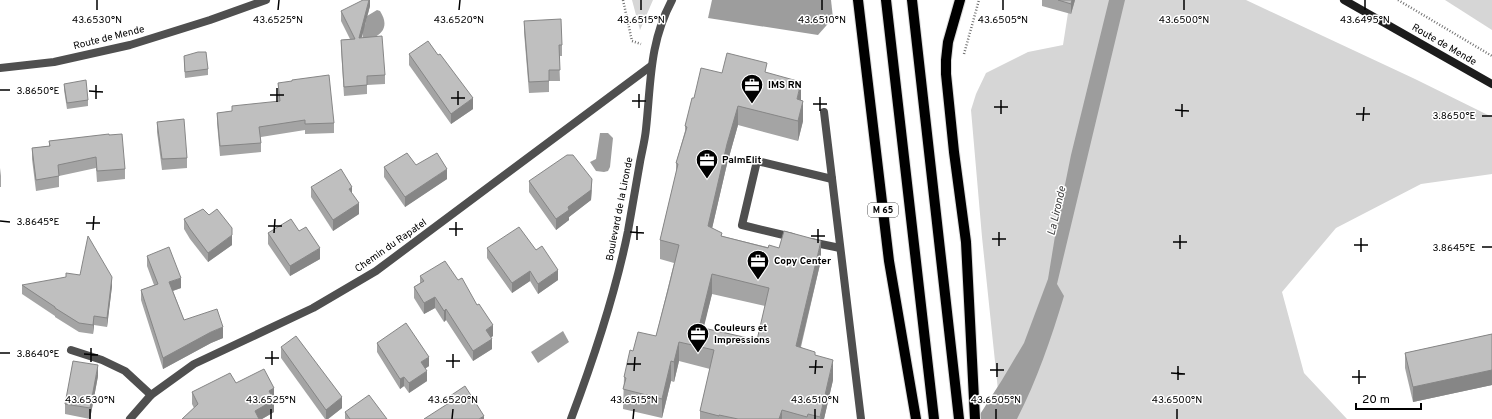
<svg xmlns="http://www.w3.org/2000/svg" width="1492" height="419" font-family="Overpass,sans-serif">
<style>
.green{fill:#d6d6d6}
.water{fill:#9d9d9d}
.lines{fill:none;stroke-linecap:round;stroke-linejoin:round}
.primary-casing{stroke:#dbdbdb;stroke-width:12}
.path{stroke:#717171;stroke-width:2.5;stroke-dasharray:1 2;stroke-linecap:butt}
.service{stroke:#4f4f4f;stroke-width:8}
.minor{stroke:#4f4f4f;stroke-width:8}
.tertiary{stroke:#4f4f4f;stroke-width:8}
.secondary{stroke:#1c1c1c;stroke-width:8}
.primary{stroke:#000;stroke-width:10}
.wall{fill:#a4a4a4;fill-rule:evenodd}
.shaded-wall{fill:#868686}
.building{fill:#bfbfbf;stroke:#868686;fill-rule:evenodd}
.ticks{fill:none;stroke:#000;stroke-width:1.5}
.labels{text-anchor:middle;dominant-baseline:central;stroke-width:3;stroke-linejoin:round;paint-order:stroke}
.shield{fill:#fff;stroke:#4c4c4c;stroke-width:1}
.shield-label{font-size:9px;font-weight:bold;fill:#000}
.street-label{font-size:10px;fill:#000;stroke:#fff}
.poi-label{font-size:10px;font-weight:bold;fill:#000;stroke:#fff;text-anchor:start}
.water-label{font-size:11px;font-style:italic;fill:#3e3e3e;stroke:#fff}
.ticks-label{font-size:10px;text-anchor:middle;fill:#000;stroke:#fff;stroke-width:3;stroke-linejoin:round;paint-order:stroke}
</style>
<rect width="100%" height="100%" fill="#fff"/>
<g class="green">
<path d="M632,0h21l-13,30z"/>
<path d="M1070,0h176l169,79 77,38v57l-71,10 -85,44 -54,64 22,81 43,46h-346l-19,-182 -11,-127 5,-16 10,-21 42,-21 35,-7z"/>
<path d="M1445,0h47v30z"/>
</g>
<g class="water">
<path d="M712,0h119l2,18 -15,17 -110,-17z"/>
<path d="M1109,0h16l-68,284 7,12c-13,43 -27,84 -47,123h-40l25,-39 22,-37 24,-64 9,-55 14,-69z"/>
<path d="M377,10l3,1c12,19 -2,26 -17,31l-1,-15 3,-2 2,-9z"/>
<path d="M600,133h8l5,5 -3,29 -2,4 -4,1 -8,-1 -6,-9 6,-3z"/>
<path d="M563,331l6,11 -31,21 -7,-11z"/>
</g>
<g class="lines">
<g class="primary-casing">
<g id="primary">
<path d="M858,0l31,261 27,158"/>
<path d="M886,0l48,419"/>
<path d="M912,0l47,419"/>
<path d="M960,0l-12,42 -2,18v14l8,78 12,90 9,177"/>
</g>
</g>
<g class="path">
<path d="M623,0l9,41 9,3"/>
<path d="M1398,0l94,56"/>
<path d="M964,54l15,-54"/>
</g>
<g class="service">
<path d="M824,112l37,307"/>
<path d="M792,237l-50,-12 15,-64 75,18"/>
<path d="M811,242l29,6"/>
<path d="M71,350l31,10 23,11 26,24"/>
</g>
<path class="minor" d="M130,419l21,-24 43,-31 119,-56 63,-37 275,-205"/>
<g class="tertiary">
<path d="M0,68l54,-6 76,-17 80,-25 56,-20"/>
<path d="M571,419c23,-61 44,-124 57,-188 4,-23 8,-46 12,-69 2,-11 5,-22 6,-33 5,-46 3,-86 26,-129"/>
</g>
<path class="secondary" d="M1344,0l148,84"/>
<use href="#primary" class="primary"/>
</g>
<g class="wall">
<path d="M370,0v6l-9,32 24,37v9l-18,1v9l-23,2 -3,-47v-9l9,-1 -9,-18v-10z"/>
<path d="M1042,0h33l-4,14 -29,-8z"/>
<path d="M524,21l38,24v11h-3l1,25h-11v11l-20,1 -5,-61z"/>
<path d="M409,54l64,55 -22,15 -42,-59z"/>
<path d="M184,56l24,13v6l-23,3 -1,-16z"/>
<path d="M722,73h45l34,28 2,20 -5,20 -60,-16 -11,39 -15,64 10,8 99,24 -20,87 14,8 18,25 -9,39h-124v-8l10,-42 -31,-8 -5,21 -3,-1 -9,37 -39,-9 1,-32 9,-26 23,-15 18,-73 -14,-4v-19l16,-67v-10l9,-32v-5l9,-28zM712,294l53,12 -8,34 -54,-12z"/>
<path d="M278,83l56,40v10l-29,1v-4l-44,7v15l-41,4 -3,-33v-10l15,-2 46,-10z"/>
<path d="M64,84l24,16v6l-21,3 -3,-19z"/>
<path d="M157,122l30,36v10l-25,2 -5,-38z"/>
<path d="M109,135l16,34v10l-28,3 -1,-14 -37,8v11l-23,4 -4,-32v-11l17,-2v-5z"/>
<path d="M384,167l63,12 -42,28 -21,-30z"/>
<path d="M0,168l1,8v11h-1z"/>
<path d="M529,181l63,9 -1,10 -22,17v3l-13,10 -27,-38z"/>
<path d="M311,187l41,7 7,20 -26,17 -22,-34z"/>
<path d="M184,219l48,26 -24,17 -18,-23 -6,-10z"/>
<path d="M299,231l21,28 -30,17 -22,-32v-11z"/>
<path d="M487,248l71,32 -20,14 -8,-13 -18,12 -25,-35z"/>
<path d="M147,256l34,32 -8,3 11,29 39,18 -12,5 -48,26 -22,-69v-10l13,-5 -7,-19z"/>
<path d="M420,276l73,60 -2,1 1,12 -19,12 -27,-41 -2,2 -9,-14 -11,6 -10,-16v-11l6,-4z"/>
<path d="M22,285l90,1 -5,41 -13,-2 -1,9 -14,-2 -24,-15v-1l-33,-22z"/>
<path d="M1492,334v51l-79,17 -8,-34v-15z"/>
<path d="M377,343l52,23 -4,3 2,12 -18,12 -5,-7 -4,3 -23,-37z"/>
<path d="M281,347l61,61 -14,11h-3l-44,-61z"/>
<path d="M98,376l-8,43 -25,-5v-10z"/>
<path d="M274,388v24l-12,7h-80l12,-11 -2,-4v-12z"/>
<path d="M345,412l42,7h-42z"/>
</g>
<g class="shaded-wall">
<path d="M369,0h1v6l-11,42v-10z"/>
<path d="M1072,0h3l-4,14v-10z"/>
<path d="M801,82v19l-4,-2z"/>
<path d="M473,98v11l-22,15v-10z"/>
<path d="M803,101v20l-5,20v-20z"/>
<path d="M738,106v19l-11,39 -19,82v-20l19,-82z"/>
<path d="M447,169v10l-42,28v-10z"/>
<path d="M592,179l-1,21 -22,17v3l-13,10v-11z"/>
<path d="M352,187v10l-3,-8z"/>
<path d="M359,203v11l-26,17v-11z"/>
<path d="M232,235v10l-24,17v-9z"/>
<path d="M821,241v19l-25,105v-19z"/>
<path d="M320,248v11l-30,17v-10z"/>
<path d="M558,270v10l-20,14v-10z"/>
<path d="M530,271v10l-18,12v-10z"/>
<path d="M712,274v20l-13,53v-20z"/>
<path d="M112,277v9l-5,41v-9z"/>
<path d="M181,278v10l-12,4v-10z"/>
<path d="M435,297v11l-11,6v-11z"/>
<path d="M446,309v11l-2,2v-11z"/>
<path d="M94,316v9l-1,9v-9z"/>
<path d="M493,325v11l-7,5v-11z"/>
<path d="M223,327v11l-12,5 -48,26v-11l48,-26z"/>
<path d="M492,339v10l-19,12v-10z"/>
<path d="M679,342v19l-5,21v-20z"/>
<path d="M429,357v9l-8,5v-9z"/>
<path d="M833,360v20l-9,39h-4z"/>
<path d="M671,361v20l-9,37v-19z"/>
<path d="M98,365v11l-8,43v-11z"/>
<path d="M1492,370v15l-79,17v-15z"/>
<path d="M427,371v10l-18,12v-10z"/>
<path d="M404,377v9l-4,3v-10z"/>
<path d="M274,388v24l-12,7h-7v-8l14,-20z"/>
<path d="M342,397v11l-14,11h-2v-9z"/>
<path d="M782,410v9h-3z"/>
<path d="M484,416v3h-5z"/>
</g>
<g class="building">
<path d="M363,0h6l-10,38 23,-2 3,39 -18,1v9l-23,2 -3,-47 14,-1 -14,-28z"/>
<path d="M1058,0h14l-1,4z"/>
<path d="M561,19l1,26h-3l1,25h-11v11l-20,1 -5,-61z"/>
<path d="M428,41l10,14 2,-1 33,44 -22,16 -42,-60z"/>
<path d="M198,52h8l2,17 -23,3 -1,-16z"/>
<path d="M727,53l40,10 -2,9 36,10 -4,17 6,2 -5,20 -60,-15 -11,38 -19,82 14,7 -1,3 47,12 1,-3 10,3 5,-17 37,10 -25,105 19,6v3l18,5 -13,57 -12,-3 -1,3 -25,-7 -3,9h-41l-19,-4v1l-19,-5 14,-61 -35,-8 -5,20 -3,-1 -9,38 -39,-10 3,-11 -2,-1 6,-27 3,1 5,-19 18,4 12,-46 11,-45 -19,-5 18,-76 -2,-1 11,-36 -2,-1 7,-28h2l7,-30 21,5zM712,274l57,14 -12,52 -58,-13z"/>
<path d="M329,75l5,48 -29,1v-4l-46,7 2,16 -41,3 -3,-33 15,-2v-5l48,-5 -2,-18 14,-2v-1z"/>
<path d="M86,80l2,20 -21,3 -3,-19z"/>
<path d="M184,119l3,39 -25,1 -5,-37z"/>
<path d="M109,134v1l13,-1 3,35 -28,2 -1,-14 -38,8 1,11 -23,4 -4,-32 18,-2 -1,-5z"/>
<path d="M407,153l9,12 21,-12 10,16 -42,28 -21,-30z"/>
<path d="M567,155h6l19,24 -1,11 -23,17 1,3 -13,9 -27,-38z"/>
<path d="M341,169l11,18 -3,2 10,14 -26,17 -22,-33z"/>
<path d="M203,209l6,6 8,-6 15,19v7l-24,18 -18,-24 -6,-10z"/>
<path d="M291,219l8,12 7,-4 14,21 -30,18 -22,-33z"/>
<path d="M519,227l17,23 6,-4 16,24 -20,14 -8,-13 -18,12 -25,-35z"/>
<path d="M88,236l24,41 -5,41 -13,-2 -1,9 -14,-2 -24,-15v-1l-33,-22 44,-8v-4l14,2z"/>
<path d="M169,247l12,31 -12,4 15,38 33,-11 6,18 -12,5 -48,26 -22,-68 17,-6 -11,-28z"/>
<path d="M445,261l13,19 4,-2 15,27 2,-1 14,21 -7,5 6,9 -19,12 -27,-42 -2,2 -9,-14 -11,6 -10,-16 10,-6 -4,-5z"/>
<path d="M406,323l23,34 -8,5 6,9 -18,12 -5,-6 -4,2 -23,-36z"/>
<path d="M1492,334v36l-79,17 -8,-34z"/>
<path d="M296,336l46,61 -16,13 -45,-63z"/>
<path d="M73,361l25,4 -8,43 -25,-4z"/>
<path d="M264,369l10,19 -5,3 5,9 -19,11 4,8h-77l16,-15 -6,-12 38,-19 6,10z"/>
<path d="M465,386l19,30 -5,3h-55l28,-18 -2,-5z"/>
<path d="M369,395l18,24h-37l-5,-7z"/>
</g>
<path class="ticks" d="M97,10v-10M278,10l1,-10M459,10l1,-10M641,10v-10M822,10v-10M1003,10v-10M1184,10v-10M1365,10v-10M0,90h10M89,91l14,1M270,95h14M451,98h14M96,99v-14M632,101h14M277,102v-14M813,104h14M458,105v-14M994,107h14M639,108v-14M1175,110l14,1M820,111v-14M1001,114v-14M1356,114h14M1482,116h10M1182,117v-13M1363,121l1,-14M0,221l10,1M86,223h14M268,226h14M449,229h14M93,230l1,-14M630,232l14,1M274,233l1,-14M456,236v-14M811,236h14M992,239h14M637,240v-14M1173,242h14M818,243v-14M1354,245h14M999,246v-14M1482,247h10M1180,249v-14M1361,252v-14M0,353h10M84,354l14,1M265,358h14M446,361h14M91,362v-14M627,364h14M272,365v-14M809,367h14M453,368v-14M990,370h14M634,371l1,-14M1171,373l14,1M815,374l1,-14M997,377v-14M1352,377h14M1178,380v-14M1359,384v-14M90,419v-10M271,419v-10M452,419l1,-10M633,419l1,-10M815,419v-10M996,419v-10M1177,419v-10"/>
<defs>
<g id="office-pin" transform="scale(1.15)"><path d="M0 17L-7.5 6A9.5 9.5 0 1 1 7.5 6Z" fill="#000" stroke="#fff"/><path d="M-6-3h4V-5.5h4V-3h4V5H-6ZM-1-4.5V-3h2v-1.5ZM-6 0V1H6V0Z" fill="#fff"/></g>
</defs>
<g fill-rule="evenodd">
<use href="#office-pin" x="752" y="85"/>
<use href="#office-pin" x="707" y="160"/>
<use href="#office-pin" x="758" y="261"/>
<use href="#office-pin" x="698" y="334"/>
</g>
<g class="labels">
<rect class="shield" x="868" y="203" width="30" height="14" rx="3"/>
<g class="shield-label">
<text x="883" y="210">M 65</text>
</g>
<g class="street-label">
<text transform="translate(109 38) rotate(-14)">Route de Mende</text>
<text transform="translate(1444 45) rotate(30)">Route de Mende</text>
<text transform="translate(620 209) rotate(-79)">Boulevard de la Lironde</text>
<text transform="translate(391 246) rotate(-35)">Chemin du Rapatel</text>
</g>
<g class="poi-label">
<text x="768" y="85">IMS RN</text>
<text x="722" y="160">PalmElit</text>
<text x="774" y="261">Copy Center</text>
<text x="714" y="328">Couleurs et<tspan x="714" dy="12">Impressions</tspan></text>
</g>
<g class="water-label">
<text transform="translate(1057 211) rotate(-77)">La Lironde</text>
</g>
</g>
<g class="ticks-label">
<text x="97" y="23">43.6530°N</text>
<text x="278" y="23">43.6525°N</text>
<text x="459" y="23">43.6520°N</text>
<text x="641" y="23">43.6515°N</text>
<text x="822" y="23">43.6510°N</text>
<text x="1003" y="23">43.6505°N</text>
<text x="1184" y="23">43.6500°N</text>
<text x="1365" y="23">43.6495°N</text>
<text x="38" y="94">3.8650°E</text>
<text x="1454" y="119">3.8650°E</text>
<text x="38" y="225">3.8645°E</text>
<text x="1454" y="251">3.8645°E</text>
<text x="38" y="357">3.8640°E</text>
<text x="90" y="403">43.6530°N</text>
<text x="271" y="403">43.6525°N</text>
<text x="453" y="403">43.6520°N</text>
<text x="634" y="403">43.6515°N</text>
<text x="815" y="403">43.6510°N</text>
<text x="996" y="403">43.6505°N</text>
<text x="1177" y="403">43.6500°N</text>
</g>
<path d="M1356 403v6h65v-6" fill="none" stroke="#000000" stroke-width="2"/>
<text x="1362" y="403" font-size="12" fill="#000000" stroke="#ffffff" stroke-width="3" paint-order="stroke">20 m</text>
</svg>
